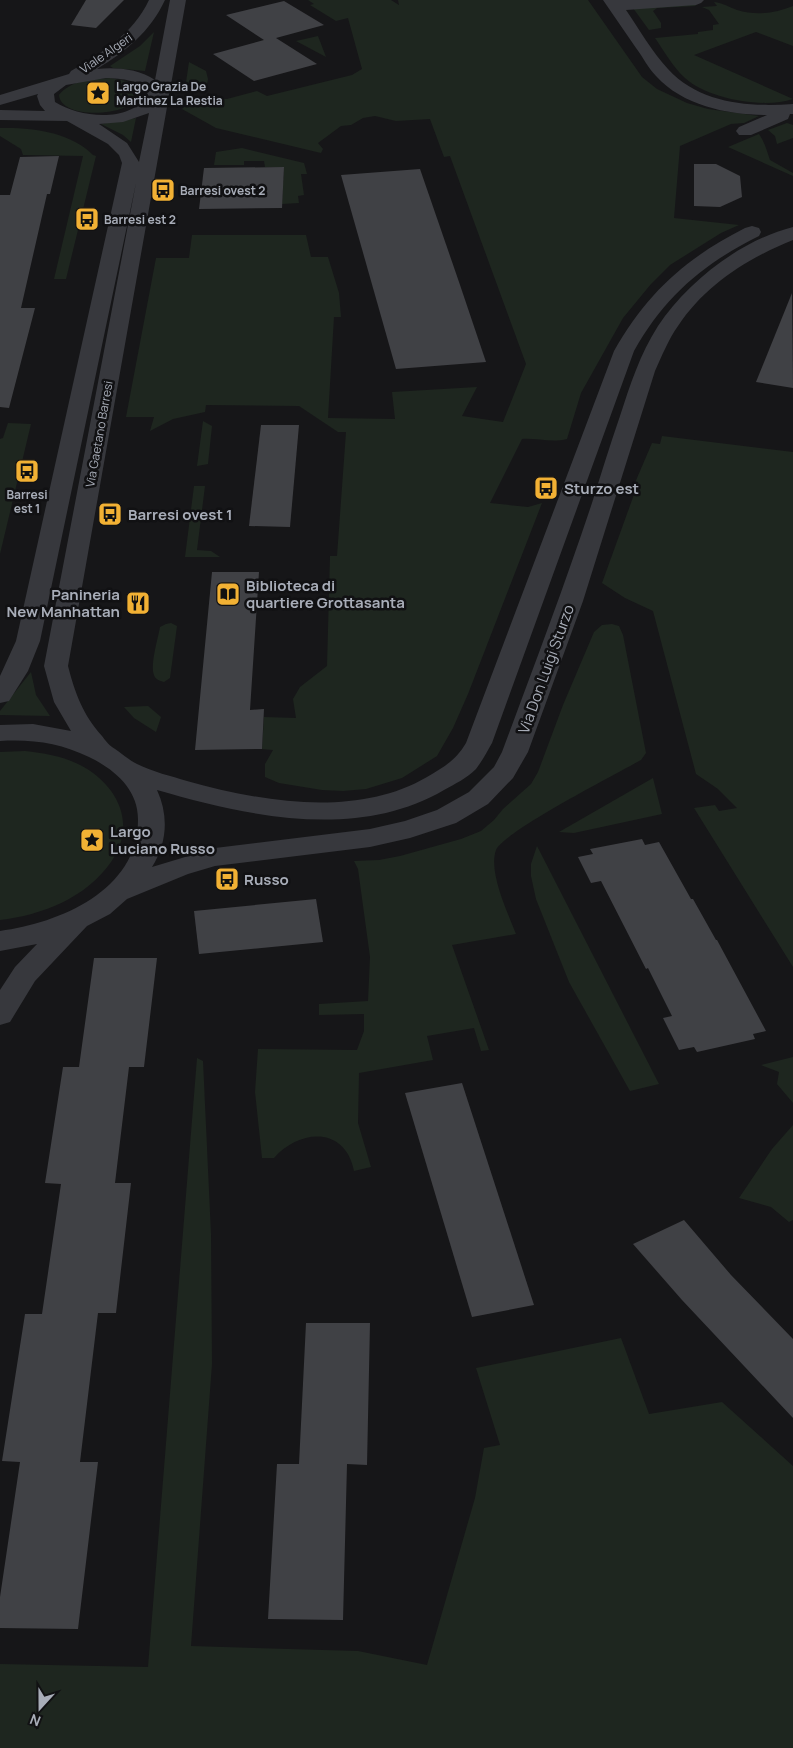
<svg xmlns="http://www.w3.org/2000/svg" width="793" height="1748" font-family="Manrope,sans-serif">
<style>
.green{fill:#1e261f}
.building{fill:#404145}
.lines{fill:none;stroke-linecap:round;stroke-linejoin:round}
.minor{fill:#37383d;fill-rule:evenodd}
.labels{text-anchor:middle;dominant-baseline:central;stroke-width:5;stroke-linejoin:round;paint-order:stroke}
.far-street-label{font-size:12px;fill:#a8adb8;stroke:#111113}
.far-poi-label{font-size:12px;font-weight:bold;fill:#a8adb8;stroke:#111113;text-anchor:start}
.poi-label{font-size:15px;font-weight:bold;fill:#a8adb8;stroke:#111113;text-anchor:start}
.street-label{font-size:15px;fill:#a8adb8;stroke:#111113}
</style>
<rect width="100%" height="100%" fill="#161618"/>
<g class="green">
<path d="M308,0h83l8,5 -1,-5h190l54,77 15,12 30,14 21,6 51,7 -15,7 -13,1 -51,22 -6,72 65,7 -18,8 -51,32 -19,19 -28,34 -42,75 -14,46c-15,4 -30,-1 -45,0l-32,64 38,4 14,-4 -74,191 -15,34 -16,28 -35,22 -36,11 -23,2 -21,-1 -43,-7 -14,-6v-13l8,-14 -11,-1 2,-32 32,1 -3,-19 7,-12 27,-21 3,-110h7l9,-124h-8l-39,-26 -93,-1 -1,7 -32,7 -23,12 4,-14h-28l30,-159h33l3,-23h114l5,22h17l11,36 2,24h-7l-6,101 67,1 -3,-27 85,-5 -15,29 41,6 23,-58 -76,-208 -6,1 -14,-38 -34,2 -21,-5 -12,2 -12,7 -10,1 -23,17 5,6 -2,4 -105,-25 -34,-19 10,-10h35l30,-8 10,5 85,-21 10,-6 -14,-51 -12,3 -26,-16 4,-1z"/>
<path d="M714,2c9,1 15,5 23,8 20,6 38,3 56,-4v40l-37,-14 -62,23 99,44c-29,10 -85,0 -108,-21 -12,-11 -21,-27 -30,-40l43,-4v-2l15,-2v-5l6,-1 -10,-14 -7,-3 15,-1z"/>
<path d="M694,3l2,3 -39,2 -4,3 8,12v5l-12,2 -16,-22z"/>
<path d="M154,32l-9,39 -32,-3 -3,-2 30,-20z"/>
<path d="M318,36l8,21 -30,-16z"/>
<path d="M189,62l17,9 2,8 -1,5 -13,5h-9z"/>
<path d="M110,78c12,2 26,3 32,15 -8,24 -81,28 -83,2 12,-15 33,-16 51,-17z"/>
<path d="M136,118l-5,24 -8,-7 -22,-11z"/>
<path d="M787,123l6,2v13l-16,6 -2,-8 -7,-6z"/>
<path d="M0,128c31,-1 71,4 93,27l3,1 -30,123h-12l29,-123 -60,-1 -2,-6 -21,-13z"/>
<path d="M759,134c6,9 8,17 11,26l23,13v3l-65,-29z"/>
<path d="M242,148l62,15 3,11h-6l3,21 -6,1 1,7 -17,1 2,-37h-19l-1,-6h-20v4h-30l2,-13z"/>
<path d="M203,421l9,5 -4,38 -11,2z"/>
<path d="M8,423l23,1 -31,130v-115l3,-1z"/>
<path d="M662,436l131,16v515l-99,-159 21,-3 4,6 18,-3 -19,-19 -22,-15 -43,-163 -28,-13 -23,-15 34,-94 5,-1 -7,-3 18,-42 8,1z"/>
<path d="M194,486h11l-8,64 14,1 9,6h-35z"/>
<path d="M171,623l6,3 -7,52 -6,4c-4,-1 -9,-3 -10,-7 -4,-11 4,-36 6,-48l6,-3z"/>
<path d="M612,624l7,2 4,9 23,118 -5,7c-23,13 -138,72 -145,90 -8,22 12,63 20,84l-64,11 37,105 -8,1 -7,-23 -47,8 6,24 -74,13 -1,50 13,44 -17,4c-9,-45 -54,-42 -80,-13h-12l-7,-66 3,-43 99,1 7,-19v-17l-45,1v-11l49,-3 2,-44 -12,-88 -4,-8 25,-1 21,-4 61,-17 20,-8 13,-11 9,-11 28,-25 7,-12 25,-67 31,-73 8,-7z"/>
<path d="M31,672l5,23 14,21 -50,-1v-4z"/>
<path d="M148,706l13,11 -5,15 -22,-14 -10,-11z"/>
<path d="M25,751c18,2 38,5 55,14 37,19 58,59 31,97 -25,36 -69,53 -111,58v-168z"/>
<path d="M653,778l9,36 -88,19 -15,-1z"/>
<path d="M537,846l122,238 -29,7 -61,-109 -33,-83 -5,-23v-12z"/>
<path d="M793,1057v46l-16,-19 2,-12 -18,-7z"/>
<path d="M197,1058l6,3 8,173 1,130 -21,282 167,5 69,14 48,-167 9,-50 16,-3 -24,-77 145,-30 28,76 73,-12 71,64v282h-793v-84l148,3z"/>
<path d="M793,1125v95l-4,2 -18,-15 -32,-9 33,-49z"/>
</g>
<g class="building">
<path d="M86,0h38l-28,28 -25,-3z"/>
<path d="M284,1l40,24 -48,13 41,26 -63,17 -41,-27 51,-14 -38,-25z"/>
<path d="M59,156l-9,38h-3l-26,114h14l-26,100 -9,-1v-212h10l10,-38z"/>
<path d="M694,164h22l24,12 2,21 -22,10 -26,-1z"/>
<path d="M284,167l-2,41 -83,1 5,-41z"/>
<path d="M420,169l39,113 27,80 -90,7 -55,-194z"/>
<path d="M792,293l1,95 -37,-6z"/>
<path d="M261,425h38l-9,102 -41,-1z"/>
<path d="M212,572h47l-9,138 14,-1 -2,40 -67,1z"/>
<path d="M642,839l3,6 14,-3 32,57h2l23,41h1l49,91 -13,3 2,5 -58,13 -3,-5 -15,3 -16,-32 9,-2 -24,-48 -2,1 -45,-88 -10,2 -13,-26 15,-3 -3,-5z"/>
<path d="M316,899l7,43 -124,12 -5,-43z"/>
<path d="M94,958h63l-13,109h-15l-14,116h16l-15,130h-18l-18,149h18l-20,167 -78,-1v-31l20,-135 -18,-1 23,-147h17l19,-130 -16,-1 18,-116h16z"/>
<path d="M462,1083l72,222 -62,12 -67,-224z"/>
<path d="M684,1220l47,55 62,64v79l-111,-118 -49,-56z"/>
<path d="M306,1323h64l-3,142 -20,-1 -4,156 -75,-1 9,-155h22z"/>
</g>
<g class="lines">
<g class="minor">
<path d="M149,0h16c-15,32 -39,51 -68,69 19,-2 42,0 58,11l15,-80h16l-118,666c7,27 15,49 34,70 3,4 7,9 10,11 8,5 18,14 25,17 16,8 34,12 50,17 75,21 170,37 240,-4 17,-10 29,-17 39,-34l148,-392c33,-58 72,-93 131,-123l7,-2 7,2 2,4 -2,4c-56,28 -94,60 -125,115l-142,392c-5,9 -10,18 -16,26 -9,9 -21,15 -32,21 -87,51 -197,26 -287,0 12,26 10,53 -5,77l63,-19 155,-19 35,-8 32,-11 32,-18 25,-25 8,-15c31,-83 62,-165 90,-249 9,-29 18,-58 28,-87 10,-31 20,-62 38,-90 29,-44 83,-86 135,-99v13c-45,18 -88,45 -115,86 -10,14 -16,30 -23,45l-72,230 -55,151 -15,26 -25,26 -32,19 -46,15 -40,9 -155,19 -27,8 -61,25 -17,15 -23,12 -52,55 -25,41 -10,3v-35l15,-23 22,-23 -37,7v-20c60,-8 139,-41 138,-112 0,-30 -24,-50 -49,-62 -29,-14 -57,-18 -89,-16v-16l33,-1 38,7 -17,-29 -10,-36 92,-483 -96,458 -12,30 -19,30 -9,2v-27l16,-35 106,-478 -3,-8 -11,-11 -41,-23 -67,-1v-10l45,1 -5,-6 -3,-9 1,-2 -38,11v-10l69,-21 2,-3c32,-19 62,-37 78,-71zM106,78c15,1 37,1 42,17 -18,28 -68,23 -93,7l-1,-8 12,-9zM149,113l-10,49 -12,-19 -28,-19 24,-2z"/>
<path d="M603,0h101l-3,3 -5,2 -70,5c13,19 26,42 42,59 32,35 81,38 125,35v10h-3l-2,5 -37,16h-12l-3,-4 3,-4 28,-12c-38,0 -84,-9 -111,-39 -8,-8 -13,-19 -20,-28 -11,-16 -22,-32 -33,-48z"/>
</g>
</g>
<defs>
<g id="sight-square" transform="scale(1.25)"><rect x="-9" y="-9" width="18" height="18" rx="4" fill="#f2b134" stroke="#111113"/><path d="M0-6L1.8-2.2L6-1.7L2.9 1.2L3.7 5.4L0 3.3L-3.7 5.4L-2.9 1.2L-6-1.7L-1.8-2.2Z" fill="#111"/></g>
<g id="bus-square" transform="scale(1.25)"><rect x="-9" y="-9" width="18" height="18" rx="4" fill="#f2b134" stroke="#111113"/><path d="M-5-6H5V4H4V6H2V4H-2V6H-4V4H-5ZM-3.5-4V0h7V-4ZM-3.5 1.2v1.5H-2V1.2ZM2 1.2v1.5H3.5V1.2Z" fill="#111"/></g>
<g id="library-square" transform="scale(1.25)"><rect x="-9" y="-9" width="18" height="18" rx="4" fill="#f2b134" stroke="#111113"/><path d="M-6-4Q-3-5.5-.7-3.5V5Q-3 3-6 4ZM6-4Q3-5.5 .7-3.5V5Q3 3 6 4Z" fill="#111"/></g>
<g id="restaurant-square" transform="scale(1.25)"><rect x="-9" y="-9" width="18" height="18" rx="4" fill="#f2b134" stroke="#111113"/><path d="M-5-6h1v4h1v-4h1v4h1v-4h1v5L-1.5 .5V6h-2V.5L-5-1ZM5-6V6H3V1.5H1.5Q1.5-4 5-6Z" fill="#111"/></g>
</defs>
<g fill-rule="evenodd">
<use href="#sight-square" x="98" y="93"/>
<use href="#bus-square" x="163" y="190"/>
<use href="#bus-square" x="87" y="219"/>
<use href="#bus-square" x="27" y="471"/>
<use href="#bus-square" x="546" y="488"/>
<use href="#bus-square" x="110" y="514"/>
<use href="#library-square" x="228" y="594"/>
<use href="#restaurant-square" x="138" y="603"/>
<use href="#sight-square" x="92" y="840"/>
<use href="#bus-square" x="227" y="879"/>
</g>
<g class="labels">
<g class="far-street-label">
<text transform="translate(106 53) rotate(-35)">Viale Algeri</text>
<text transform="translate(99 434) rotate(-80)">Via Gaetano Barresi</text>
</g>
<g class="far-poi-label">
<text x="116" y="86">Largo Grazia De<tspan x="116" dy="14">Martinez La Restia</tspan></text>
<text x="180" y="190">Barresi ovest 2</text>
<text x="104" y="219">Barresi est 2</text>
<text x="27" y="494" text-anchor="middle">Barresi<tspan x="27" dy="14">est 1</tspan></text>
</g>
<g class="poi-label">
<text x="564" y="488">Sturzo est</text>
<text x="128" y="514">Barresi ovest 1</text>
<text x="246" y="585">Biblioteca di<tspan x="246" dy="17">quartiere Grottasanta</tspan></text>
<text x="120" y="594" text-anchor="end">Panineria<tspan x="120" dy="17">New Manhattan</tspan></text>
<text x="110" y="831">Largo<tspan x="110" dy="17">Luciano Russo</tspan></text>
<text x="244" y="879">Russo</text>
</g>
<g class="street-label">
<text transform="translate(546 669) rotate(-70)">Via Don Luigi Sturzo</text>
</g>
</g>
<g transform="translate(40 1708) rotate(201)" stroke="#111113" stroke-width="4" paint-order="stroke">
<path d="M0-4L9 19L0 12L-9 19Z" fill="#a8adb8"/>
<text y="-8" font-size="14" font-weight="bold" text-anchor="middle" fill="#a8adb8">N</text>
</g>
</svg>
